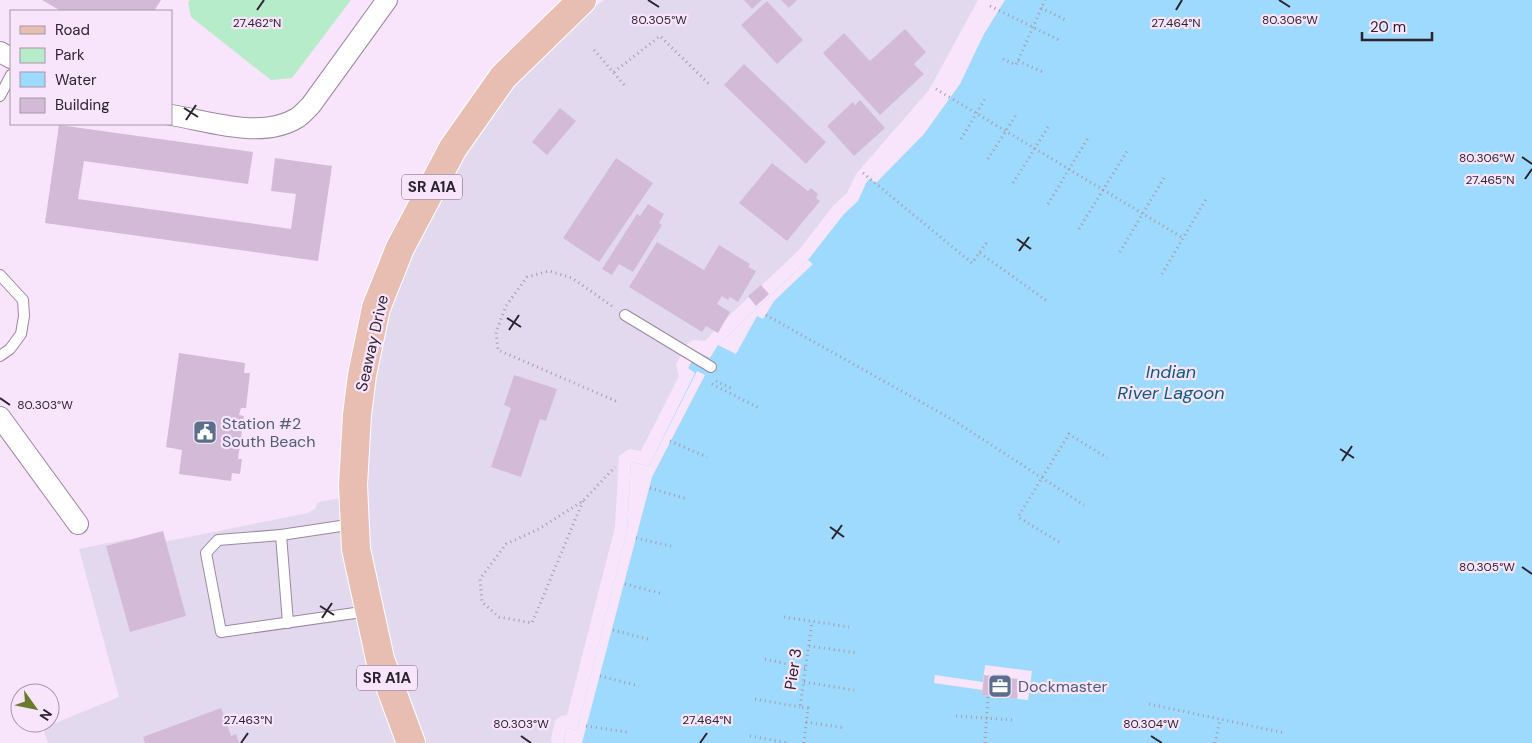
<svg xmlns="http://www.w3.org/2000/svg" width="1532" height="743" font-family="'DM Sans',sans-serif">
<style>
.commercial{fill:#e3d9ef}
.green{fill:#b7ecca}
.water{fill:#9ddafd}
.pier{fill:#f8e4fb}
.building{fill:#d3bbd7}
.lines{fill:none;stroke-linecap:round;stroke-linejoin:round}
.lane-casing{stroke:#9d86a1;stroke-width:12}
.street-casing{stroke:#9d86a1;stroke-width:22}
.primary-casing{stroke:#fff;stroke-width:30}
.path{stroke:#a99aac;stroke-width:3;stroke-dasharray:1 4;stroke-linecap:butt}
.lane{stroke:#fff;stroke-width:10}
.street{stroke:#fff;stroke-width:20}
.primary{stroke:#e9beb2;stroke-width:28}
.ticks{fill:none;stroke:#2c232e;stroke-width:2}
.labels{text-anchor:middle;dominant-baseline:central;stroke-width:4.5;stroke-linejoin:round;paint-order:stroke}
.shield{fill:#f8e4fb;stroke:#695d6c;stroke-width:1}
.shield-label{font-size:15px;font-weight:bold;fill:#2c232e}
.street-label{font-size:16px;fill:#2c232e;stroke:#f8e4fb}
.service-label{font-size:16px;fill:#4e5e75;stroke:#f8e4fb;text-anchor:start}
.water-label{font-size:18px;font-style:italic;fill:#0f5b7d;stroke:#f8e4fb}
.ticks-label{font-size:12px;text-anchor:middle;fill:#2c232e;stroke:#f8e4fb;stroke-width:4.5;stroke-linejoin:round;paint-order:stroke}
</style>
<rect width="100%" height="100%" fill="#f8e4fb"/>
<g class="commercial">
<path d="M604,0h374l-49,90 -73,84 -9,19 -14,13 -35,45 -65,61 -28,29 -12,-1 -6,4 -11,21 3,11 -38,75 -12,-2 -10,7 -4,71 -48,188 -6,1 -6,5 -4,18 1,4h-128l-32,-86 -23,-108 -3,-63 5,-69 4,-38 14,-66 23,-59 52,-99 50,-70 73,-72z"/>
<path d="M341,498l57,245h-350l-5,-15 76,-31 -40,-148 49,-10 6,6 9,1 165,-33 7,-4 3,-7z"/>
</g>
<path class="green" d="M190,0h161l-59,78 -21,2 -80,-63 -3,-14z"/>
<path class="water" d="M993,0h539v743h-967l-1,-4 3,-11 10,2 50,-200 4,-68 18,4 46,-93 -7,-5 10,-16 12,6 8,-13 90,-85 36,-46 14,-13 8,-18 74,-85z"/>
<g class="pier">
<path d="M993,0h12l-21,34 -24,50 -36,50 -48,49 -6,-4 15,-21 53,-61 41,-75z"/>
<path d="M808,260l5,4 -39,37 -11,18 -6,-3 -21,38 -18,-9z"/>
<path d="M697,371l8,4 -53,102 -70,266h-17l-1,-4 3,-11 10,2 50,-200 4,-68 18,4z"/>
<path d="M985,665l47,6 -4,29 -46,-5v-5l-48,-7 1,-8 48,7z"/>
</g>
<g class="building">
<path d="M42,0h119l-7,11h-93z"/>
<path d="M744,0h18l-10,9z"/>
<path d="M781,0h16l-8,8z"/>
<path d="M767,1l36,39 -26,24 -36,-39z"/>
<path d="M905,29l21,23 -12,12 10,10 -44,41 -57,-62 21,-20 26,28z"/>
<path d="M744,64l82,78 -20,22 -82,-79z"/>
<path d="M860,100l25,28 -31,28 -27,-30 26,-24 2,3z"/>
<path d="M560,108l16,13 -29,34 -15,-13z"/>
<path d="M59,125l194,27 -5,32 -164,-23 -6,38 213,30 5,-35 -25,-3 4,-33 57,8 -14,95 -273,-38z"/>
<path d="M616,158l37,25 -54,79 -36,-24z"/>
<path d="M772,163l36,28 3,-3 7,6 -2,4 4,3 -33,40 -48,-38z"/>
<path d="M648,204l16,10 -5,9 3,2 -29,47 -14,-8 -7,11 -10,-6 35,-55 3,2z"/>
<path d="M657,242l47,28 15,-25 31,19 -2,3 8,4 -18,31 -8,-5 -2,3 -6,-4 -5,8 13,8 -12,21 -12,-7 -4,6 -73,-45z"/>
<path d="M761,285l8,9 -13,12 -8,-10z"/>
<path d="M179,353l66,10 -1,10h6l-4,35h-5l-2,7 5,1 -6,43h4l-2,15 -8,-1 -1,8 -52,-7 3,-24 -16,-3z"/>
<path d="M514,375l43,14 -11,32 -6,-2 -19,58 -30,-10 20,-59 -7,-3z"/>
<path d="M163,531l23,85 -56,16 -24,-86z"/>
<path d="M984,675l35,4 -2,20 -35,-4z"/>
<path d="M221,708l10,28 5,-2 3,9h-94l-2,-6z"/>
</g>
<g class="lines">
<g class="lane-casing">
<g id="lane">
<path d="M0,96l11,-21"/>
<path d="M0,275l23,25 1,16 -3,18 -11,15 -10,7"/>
<path d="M625,315l86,52"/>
<path d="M354,524l-73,11 -63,5 -12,13 15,79 148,-21"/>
<path d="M281,535l7,88"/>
</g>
</g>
<g class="street-casing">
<g id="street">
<path d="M0,52l11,6"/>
<path d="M171,115c38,6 90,25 126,3 5,-3 10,-9 14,-13l76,-105"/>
<path d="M0,417l78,107"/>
</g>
</g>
<g class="primary-casing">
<path id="primary" d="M411,743l-31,-84 -24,-110 -3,-64 4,-70 5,-40 14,-67 24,-60 53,-100 50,-71 79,-77"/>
</g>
<g class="path">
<path d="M990,6l69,34"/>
<path d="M1041,8l27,13"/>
<path d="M594,50l32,37"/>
<path d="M1003,59l13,6 29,-65"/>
<path d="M1018,61l27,12"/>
<path d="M614,72l46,-36 51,50"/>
<path d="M936,89l247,149"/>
<path d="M961,139l25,-42"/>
<path d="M988,159l28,-44"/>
<path d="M863,173l109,90 15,-21"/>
<path d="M1013,183l37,-59"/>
<path d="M1048,204l40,-66"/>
<path d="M1079,229l48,-78"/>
<path d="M1120,252l45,-76"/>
<path d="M980,253l67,48"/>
<path d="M1162,274l44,-75"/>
<path d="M612,306l-40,-28 -23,-7 -22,6 -21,29 -10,26 2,18 120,52"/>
<path d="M766,315l187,105 131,85"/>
<path d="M716,381l15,7"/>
<path d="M712,384l47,24"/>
<path d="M670,441l37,16"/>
<path d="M650,488l37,11"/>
<path d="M583,501l-51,122 -33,-6 -17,-15 -2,-23 26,-35 31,-14 46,-29 32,-34"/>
<path d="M636,538l39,9"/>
<path d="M1059,542l-41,-25 51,-83 38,24"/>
<path d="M625,584l38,10"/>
<path d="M784,617l65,10"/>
<path d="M613,630l38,10"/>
<path d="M809,646l49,7"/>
<path d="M765,659l40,9"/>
<path d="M600,676l39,10"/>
<path d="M804,682l50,8"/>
<path d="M755,699l45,8"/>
<path d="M1149,704l136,29"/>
<path d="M956,716l56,4"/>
<path d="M806,722l39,6"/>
<path d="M586,726l41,6"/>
<path d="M750,736l38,7"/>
<path d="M804,743l4,-35 -8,-1 12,-85"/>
<path d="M985,743l3,-47"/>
<path d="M1215,743l5,-24"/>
</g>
<use href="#lane" class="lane"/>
<use href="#street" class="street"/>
<use href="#primary" class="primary"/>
</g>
<path class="ticks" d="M648,0l11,7M1279,0l11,7M257,10l7,-10M1176,10l6,-10M184,108l14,9M186,120l10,-15M1522,157l10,7M1525,179l7,-10M1017,239l14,10M1019,251l10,-14M507,318l14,9M509,330l10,-15M0,398l10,7M1340,449l14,9M1342,461l10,-15M830,527l14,10M832,539l10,-14M1522,567l10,7M320,606l14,9M322,618l10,-15M521,736l10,7M1151,736l11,7M241,743l7,-10M700,743l7,-10"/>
<defs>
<g id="civic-square" transform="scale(1.25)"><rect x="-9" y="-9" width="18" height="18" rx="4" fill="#5c6f8a" stroke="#f8e4fb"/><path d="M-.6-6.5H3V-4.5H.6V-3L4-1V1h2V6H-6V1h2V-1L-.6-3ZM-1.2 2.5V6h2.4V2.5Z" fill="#fff"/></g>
<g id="office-square" transform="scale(1.25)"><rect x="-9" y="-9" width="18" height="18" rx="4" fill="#5c6f8a" stroke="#f8e4fb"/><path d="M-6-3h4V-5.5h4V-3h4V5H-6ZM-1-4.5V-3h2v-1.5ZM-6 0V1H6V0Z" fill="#fff"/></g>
</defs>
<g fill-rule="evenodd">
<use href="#civic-square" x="205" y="432"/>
<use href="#office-square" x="1000" y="686"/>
</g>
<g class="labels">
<g class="shield">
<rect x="402" y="174.5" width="60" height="25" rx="4"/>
<rect x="357" y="665.5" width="60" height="25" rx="4"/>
</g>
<g class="shield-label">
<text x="432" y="187">SR A1A</text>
<text x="387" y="678">SR A1A</text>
</g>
<g class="street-label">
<text transform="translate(372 343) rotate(-77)">Seaway Drive</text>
<text transform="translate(793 669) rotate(-82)">Pier 3</text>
</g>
<g class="service-label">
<text x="222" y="423">Station #2<tspan x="222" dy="18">South Beach</tspan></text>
<text x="1018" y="686">Dockmaster</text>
</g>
<g class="water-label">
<text x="1171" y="372">Indian<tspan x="1171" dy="21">River Lagoon</tspan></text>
</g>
</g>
<g class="ticks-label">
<text x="659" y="24">80.305°W</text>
<text x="1290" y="24">80.306°W</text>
<text x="257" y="27">27.462°N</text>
<text x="1176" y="27">27.464°N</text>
<text x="1487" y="162">80.306°W</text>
<text x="1490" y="184">27.465°N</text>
<text x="45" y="409">80.303°W</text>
<text x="1487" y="571">80.305°W</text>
<text x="248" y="724">27.463°N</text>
<text x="707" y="724">27.464°N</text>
<text x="521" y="728">80.303°W</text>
<text x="1151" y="728">80.304°W</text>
</g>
<rect x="10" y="10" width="162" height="115" fill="#f8e4fb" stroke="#a697a9"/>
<rect x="20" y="26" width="25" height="8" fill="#e9beb2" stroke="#a697a9"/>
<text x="55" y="35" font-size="15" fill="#2c232e">Road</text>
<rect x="20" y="48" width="25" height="15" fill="#b7ecca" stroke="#a697a9"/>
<text x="55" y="60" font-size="15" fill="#2c232e">Park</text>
<rect x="20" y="72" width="25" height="15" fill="#9ddafd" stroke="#a697a9"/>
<text x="55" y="85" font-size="15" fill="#2c232e">Water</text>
<rect x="20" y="98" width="25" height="15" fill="#d3bbd7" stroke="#a697a9"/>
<text x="55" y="110" font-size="15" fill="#2c232e">Building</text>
<g transform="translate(35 708) rotate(123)"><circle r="24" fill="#f8e4fb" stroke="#a697a9"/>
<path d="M0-4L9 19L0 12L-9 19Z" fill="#6a7c2b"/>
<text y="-8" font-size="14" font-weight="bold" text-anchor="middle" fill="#2c232e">N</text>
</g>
<path d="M1362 32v8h70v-8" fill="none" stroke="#2c232e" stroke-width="2.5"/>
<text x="1370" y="32" font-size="15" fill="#2c232e" stroke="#f8e4fb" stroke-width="4" paint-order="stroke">20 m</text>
</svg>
